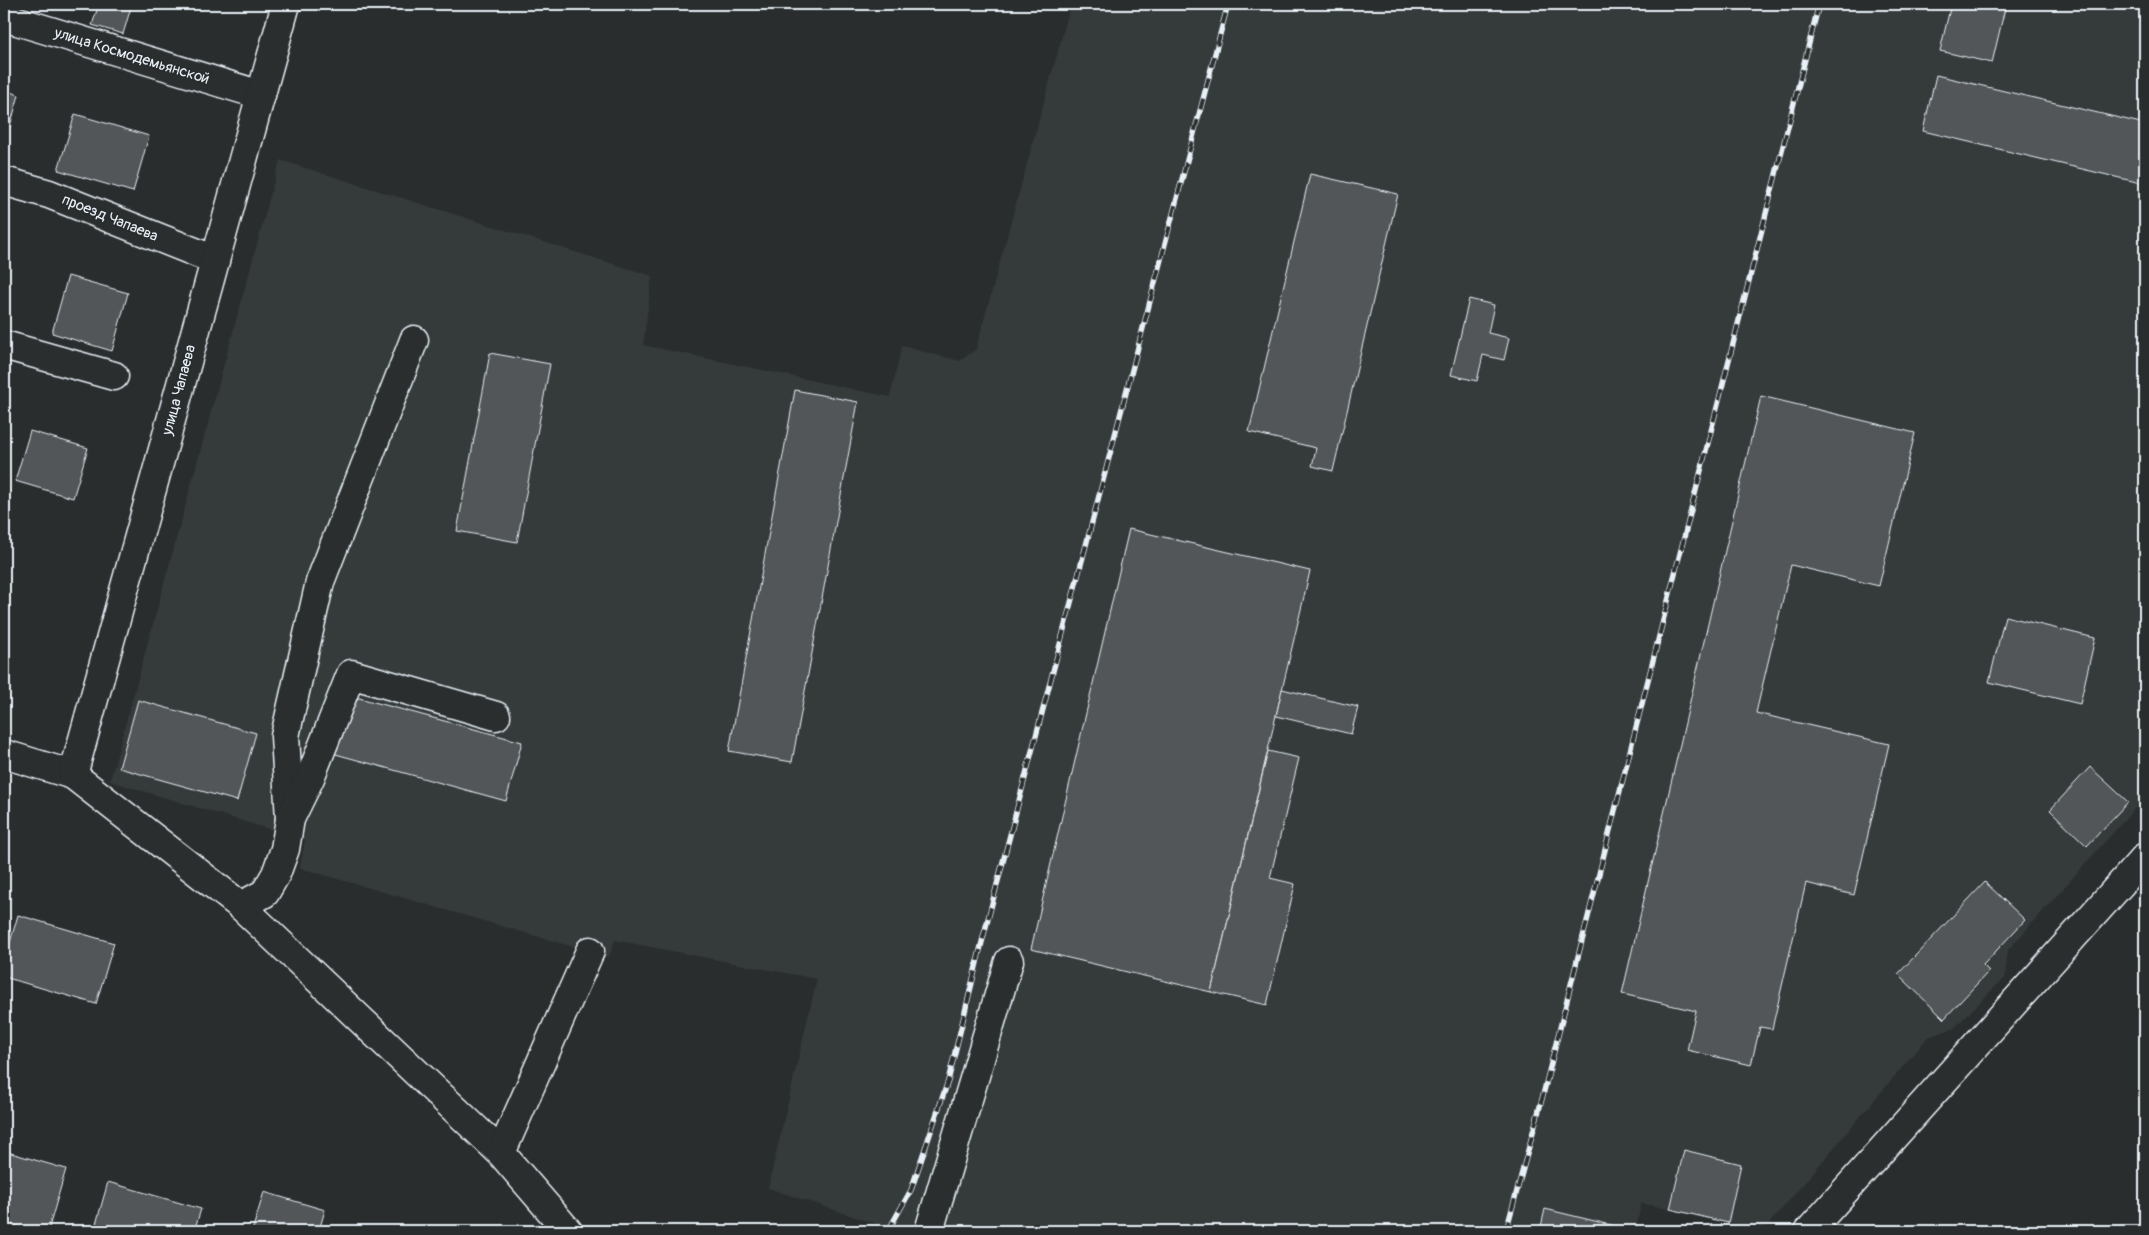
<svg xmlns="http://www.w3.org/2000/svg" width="2149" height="1235" font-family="Pangolin,sans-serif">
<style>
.built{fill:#363a3b}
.building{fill:#535759;stroke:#e8f1f8}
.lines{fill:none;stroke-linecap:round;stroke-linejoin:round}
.minor-casing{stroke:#e8f1f8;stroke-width:31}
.minor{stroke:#2a2d2e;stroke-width:28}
.rail-casing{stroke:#e8f1f8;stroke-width:5.5}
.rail{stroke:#2a2d2e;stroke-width:4;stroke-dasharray:11;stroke-linecap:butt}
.labels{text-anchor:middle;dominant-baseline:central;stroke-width:4;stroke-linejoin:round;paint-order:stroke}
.street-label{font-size:15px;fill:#e8f1f8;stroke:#2a2d2e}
</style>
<rect width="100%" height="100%" fill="#2a2d2e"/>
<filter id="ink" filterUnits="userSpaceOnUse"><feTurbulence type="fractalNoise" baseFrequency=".02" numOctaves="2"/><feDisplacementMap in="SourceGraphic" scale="10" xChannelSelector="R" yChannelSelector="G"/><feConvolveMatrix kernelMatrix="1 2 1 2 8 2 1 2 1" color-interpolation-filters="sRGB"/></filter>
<g filter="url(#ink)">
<path class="built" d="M1071,4h1074v793l-137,153 -3,27 -51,51 -26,9 -165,194h-17l-18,-8 -87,-20 -5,28 -91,-22 -5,22h-642l-130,-43 49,-209 -202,-39 -6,17 -309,-89 5,-28 -195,-59 170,-621 372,116 -9,69 247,52 12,-51 58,15 16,-12z"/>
<g class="building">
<path d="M99,4h33l-9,30 -31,-9z"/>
<path d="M1951,4h55l-14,59 -52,-12z"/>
<path d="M1936,75l209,49v60l-222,-53z"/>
<path d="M4,90l15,5 -15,52z"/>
<path d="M75,114l74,22 -16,56 -75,-22z"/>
<path d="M1310,174l88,20 -65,277 -21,-5 4,-18 -67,-16z"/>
<path d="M68,276l60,17 -16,58 -60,-18z"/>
<path d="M1469,299l25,6 -6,28 21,5 -5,22 -21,-5 -6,26 -26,-6z"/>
<path d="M490,353l60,11 -33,178 -60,-11z"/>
<path d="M795,390l63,12 -66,360 -63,-11z"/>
<path d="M1761,396l154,37 -36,153 -88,-21 -35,148 133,31 -35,151 -48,-12 -34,146 -12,-2 -9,38 -64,-15 9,-39 -74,-17z"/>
<path d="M30,431l58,17 -15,50 -58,-17z"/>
<path d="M1129,529l181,42 -99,421 -180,-43z"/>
<path d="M2005,616l90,22 -15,66 -91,-22z"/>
<path d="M1282,689l76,18 -7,27 -75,-18z"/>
<path d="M348,695l174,47 -16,59 -174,-48z"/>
<path d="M138,700l118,33 -19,68 -118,-33z"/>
<path d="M1268,751l31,7 -29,120 25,6 -28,121 -56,-13z"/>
<path d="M2090,767l38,35 -41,44 -37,-36z"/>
<path d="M1985,882l40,38 -42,45 6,6 -45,48 -46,-45z"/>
<path d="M18,915l96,28 -18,61 -92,-27v-14z"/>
<path d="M1684,1150l57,14 -13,59 -58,-14z"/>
<path d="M4,1151l62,18 -18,62h-12l-32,-9z"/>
<path d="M108,1182l93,27 -7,22h-100z"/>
<path d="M264,1192l61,18 -6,21h-67z"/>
<path d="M1545,1209l91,22h-96z"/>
</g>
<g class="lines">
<g class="minor-casing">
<g id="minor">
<path d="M4,17l257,78"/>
<path d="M4,181l45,13 166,66"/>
<path d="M4,345l110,31"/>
<path d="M4,754l69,21 168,131 260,247 67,78"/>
<path d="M73,775l213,-771"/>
<path d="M290,819l-5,-83 35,-154 94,-242"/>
<path d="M241,906l24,-13 11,-19 9,-25 5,-30 20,-41 41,-104 145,42"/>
<path d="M501,1153l89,-202"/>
<path d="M929,1231l80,-270"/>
<path d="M1809,1231l336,-374"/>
</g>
</g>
<use href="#minor" class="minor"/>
<g class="rail-casing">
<g id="rail">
<path d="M888,1231l23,-41 37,-109 35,-143 245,-934"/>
<path d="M1506,1231l36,-132 277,-1095"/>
</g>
</g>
<use href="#rail" class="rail"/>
</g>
</g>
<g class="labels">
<g class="street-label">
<text transform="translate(132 56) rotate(17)">улица Космодемьянской</text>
<text transform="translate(110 218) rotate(22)">проезд Чапаева</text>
<text transform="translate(179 390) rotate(-75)">улица Чапаева</text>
</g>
</g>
<rect width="2149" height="1235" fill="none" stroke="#2a2d2e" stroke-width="20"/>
<rect x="10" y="10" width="2129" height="1215" fill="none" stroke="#e8f1f8" stroke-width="2" filter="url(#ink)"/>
</svg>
